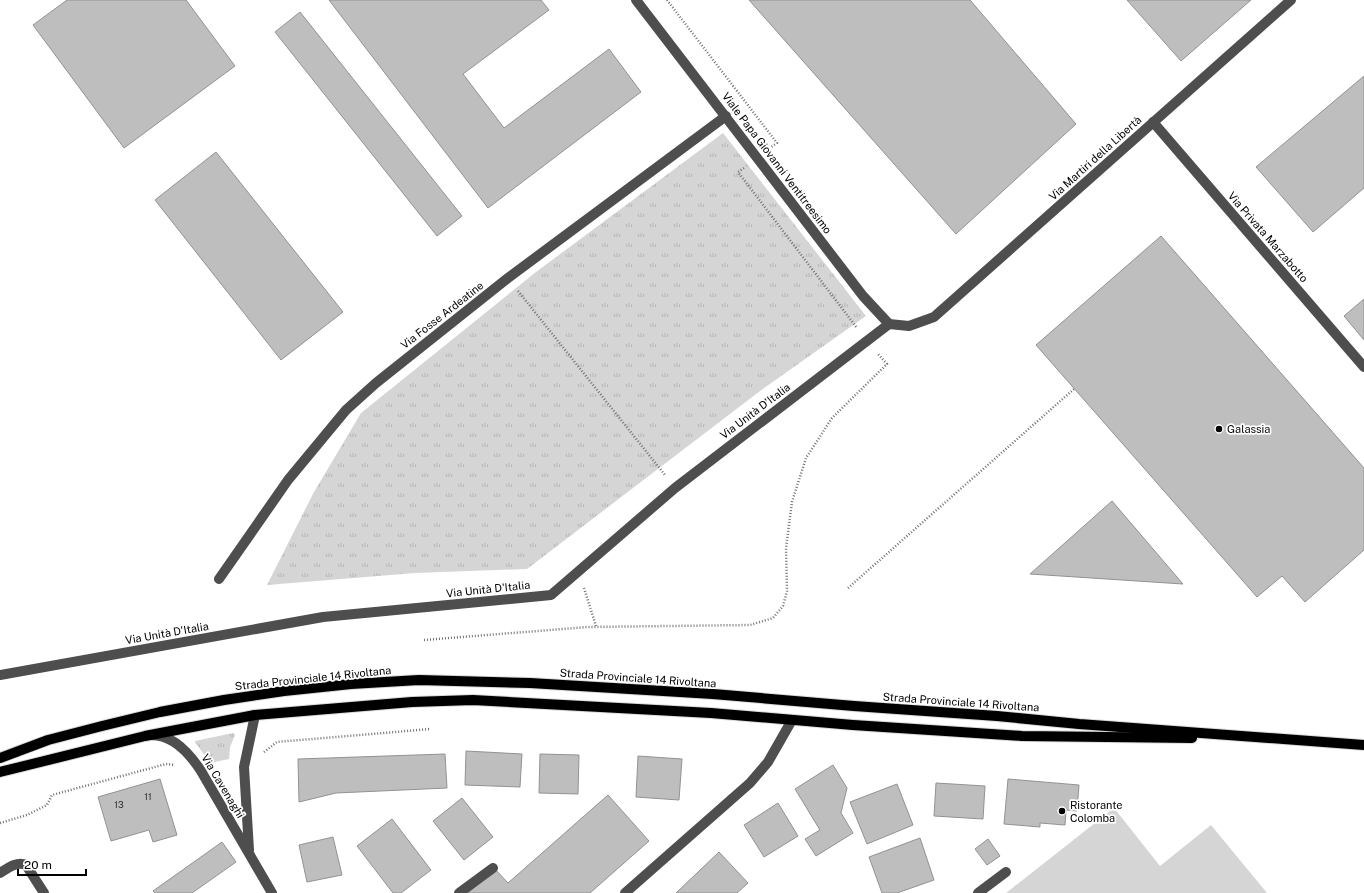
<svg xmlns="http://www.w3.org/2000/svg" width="1364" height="893" font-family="'Public Sans',sans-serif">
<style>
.grass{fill:url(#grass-tufts)}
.garden{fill:#d5d5d5}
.building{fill:#bebebe;stroke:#929292}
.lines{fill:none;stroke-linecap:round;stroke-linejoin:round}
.major-casing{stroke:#dbdbdb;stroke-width:12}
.path{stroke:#707070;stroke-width:2.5;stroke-dasharray:1 2;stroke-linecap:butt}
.minor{stroke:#4e4e4e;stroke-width:10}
.major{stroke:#000;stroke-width:10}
.poi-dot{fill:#000;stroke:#fff;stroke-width:1.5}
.labels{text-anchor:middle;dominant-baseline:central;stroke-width:3.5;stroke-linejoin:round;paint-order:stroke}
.number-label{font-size:9px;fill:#303030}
.street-label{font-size:11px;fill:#000;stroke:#fff}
.poi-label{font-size:11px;fill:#000;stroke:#fff;text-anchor:start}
</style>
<defs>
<pattern id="grass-tufts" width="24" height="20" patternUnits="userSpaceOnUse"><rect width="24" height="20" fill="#d5d5d5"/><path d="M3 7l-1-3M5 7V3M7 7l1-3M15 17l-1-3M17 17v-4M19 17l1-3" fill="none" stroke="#b5b5b5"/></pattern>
</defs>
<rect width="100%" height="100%" fill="#fff"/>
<g class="grass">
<path d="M723,133l143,183 -106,75 -233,178 -112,4 -148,12 47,-93 47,-79 175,-141z"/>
<path d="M233,733l2,2 -5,12 -1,12 -19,4 -15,-21v-1z"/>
</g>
<path class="garden" d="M1114,808l46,58 51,-41 56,68h-261z"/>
<g class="building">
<path d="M67,0h119l49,66 -111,82 -91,-123z"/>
<path d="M329,0h212l8,10 -86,64 41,54 105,-79 32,43 -153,116z"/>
<path d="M749,0h221l106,124 -120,110z"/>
<path d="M1127,0h124l-70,61z"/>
<path d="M300,12l162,204 -25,20 -162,-204z"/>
<path d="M1364,76v112l-51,44 -57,-65z"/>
<path d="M216,152l127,160 -62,48 -126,-160z"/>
<path d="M1161,236l203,232v82l-59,52 -23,-26 -25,21 -221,-252z"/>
<path d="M1364,299v41l-20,-24z"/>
<path d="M1112,501l71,83 -153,-10z"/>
<path d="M466,751l56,3 -2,33 -55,-2z"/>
<path d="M445,754l2,34 -111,5 -37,9 -1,-43z"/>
<path d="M540,754l39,1 -1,39 -39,-1z"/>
<path d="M638,756l44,3 -3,41 -43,-3z"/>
<path d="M833,765l14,23 -6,25 12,20 -37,23 -11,-17 15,-9 -25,-41z"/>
<path d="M160,779l17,56 -24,7 -4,-12 -38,11 -13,-44z"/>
<path d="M1008,779l71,6 -2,26 -11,-1 -1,15 -25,-2v4l-36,-3z"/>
<path d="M936,783l49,3 -2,33 -49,-3z"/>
<path d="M897,784l16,41 -46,19 -17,-42z"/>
<path d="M608,795l41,46 -59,52h-122l27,-24 13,14z"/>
<path d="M462,798l31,39 -29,23 -31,-39z"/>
<path d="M778,803l20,33 -34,21 -20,-32z"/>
<path d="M392,819l39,51 -30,23h-8l-36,-47z"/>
<path d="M333,837l9,38 -35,7 -8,-37z"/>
<path d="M920,838l14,42 -37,13h-15l-13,-36z"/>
<path d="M988,839l12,17 -13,9 -12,-16z"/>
<path d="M222,842l14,20 -44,31h-37l-2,-2z"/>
<path d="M719,852l29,31 -11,10h-61z"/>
</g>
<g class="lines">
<g class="major-casing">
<g id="major">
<path d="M0,758l48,-18 54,-14 58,-14 64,-12 60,-9 67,-7 68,-4 111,3 183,11 141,12 143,10 82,8 285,21"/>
<path d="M0,772l145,-36 110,-21 157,-13 61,-2 238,13 142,12 169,11 170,2"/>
</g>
</g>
<g class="path">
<path d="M667,0l110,143 -7,5"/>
<path d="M744,168l-6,4 119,156"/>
<path d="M518,291l147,184"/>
<path d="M584,588l12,38"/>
<path d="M848,588l226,-199"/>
<path d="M424,640l164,-13 162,-2 23,-7 10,-12 4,-15 -1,-43 6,-46 14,-44 26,-40 55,-54 -9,-10"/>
<path d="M264,752l13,-10 153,-13"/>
<path d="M0,823l27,-8 20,-10 5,-10 114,-31 9,1"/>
</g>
<g class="minor">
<path d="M636,0l227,296 26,28 20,2 25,-9 357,-317"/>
<path d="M1153,122l211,245"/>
<path d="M219,579l69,-99 58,-70 30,-27 132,-105 218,-162"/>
<path d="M0,675l323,-58 228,-22 124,-107 214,-164"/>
<path d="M150,735c23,-1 40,19 51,36l71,122"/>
<path d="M249,850l-5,-83 11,-52"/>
<path d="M0,873c8,-5 17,-12 26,-8l18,28"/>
<path d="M459,893l34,-25"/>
<path d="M625,893l125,-110 18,-21 24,-42"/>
<path d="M978,893l28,-21"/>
</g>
<use href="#major" class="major"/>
</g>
<g class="poi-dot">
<circle cx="1219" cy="429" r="4"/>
<circle cx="1062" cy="811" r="4"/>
</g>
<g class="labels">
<g class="number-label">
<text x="148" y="796">11</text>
<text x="119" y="804">13</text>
</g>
<g class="street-label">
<text transform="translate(1095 158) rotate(-42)">Via Martiri della Libertà</text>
<text transform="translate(777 163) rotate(53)">Viale Papa Giovanni Ventitreesimo</text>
<text transform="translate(1268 237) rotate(49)">Via Privata Marzabotto</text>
<text transform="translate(442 315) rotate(-38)">Via Fosse Ardeatine</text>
<text transform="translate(755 411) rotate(-37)">Via Unità D'Italia</text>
<text transform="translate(488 589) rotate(-6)">Via Unità D'Italia</text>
<text transform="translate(167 633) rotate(-10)">Via Unità D'Italia</text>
<text transform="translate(313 678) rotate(-6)">Strada Provinciale 14 Rivoltana</text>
<text transform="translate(638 678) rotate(4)">Strada Provinciale 14 Rivoltana</text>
<text transform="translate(961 702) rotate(4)">Strada Provinciale 14 Rivoltana</text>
<text transform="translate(223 786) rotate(59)">Via Cavenaghi</text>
</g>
<g class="poi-label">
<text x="1227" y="429">Galassia</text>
<text x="1070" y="805">Ristorante<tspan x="1070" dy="13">Colomba</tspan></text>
</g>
</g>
<path d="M18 869v6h68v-6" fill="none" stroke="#000000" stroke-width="2"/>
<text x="24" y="869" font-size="12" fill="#000000" stroke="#ffffff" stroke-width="3" paint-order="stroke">20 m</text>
</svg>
